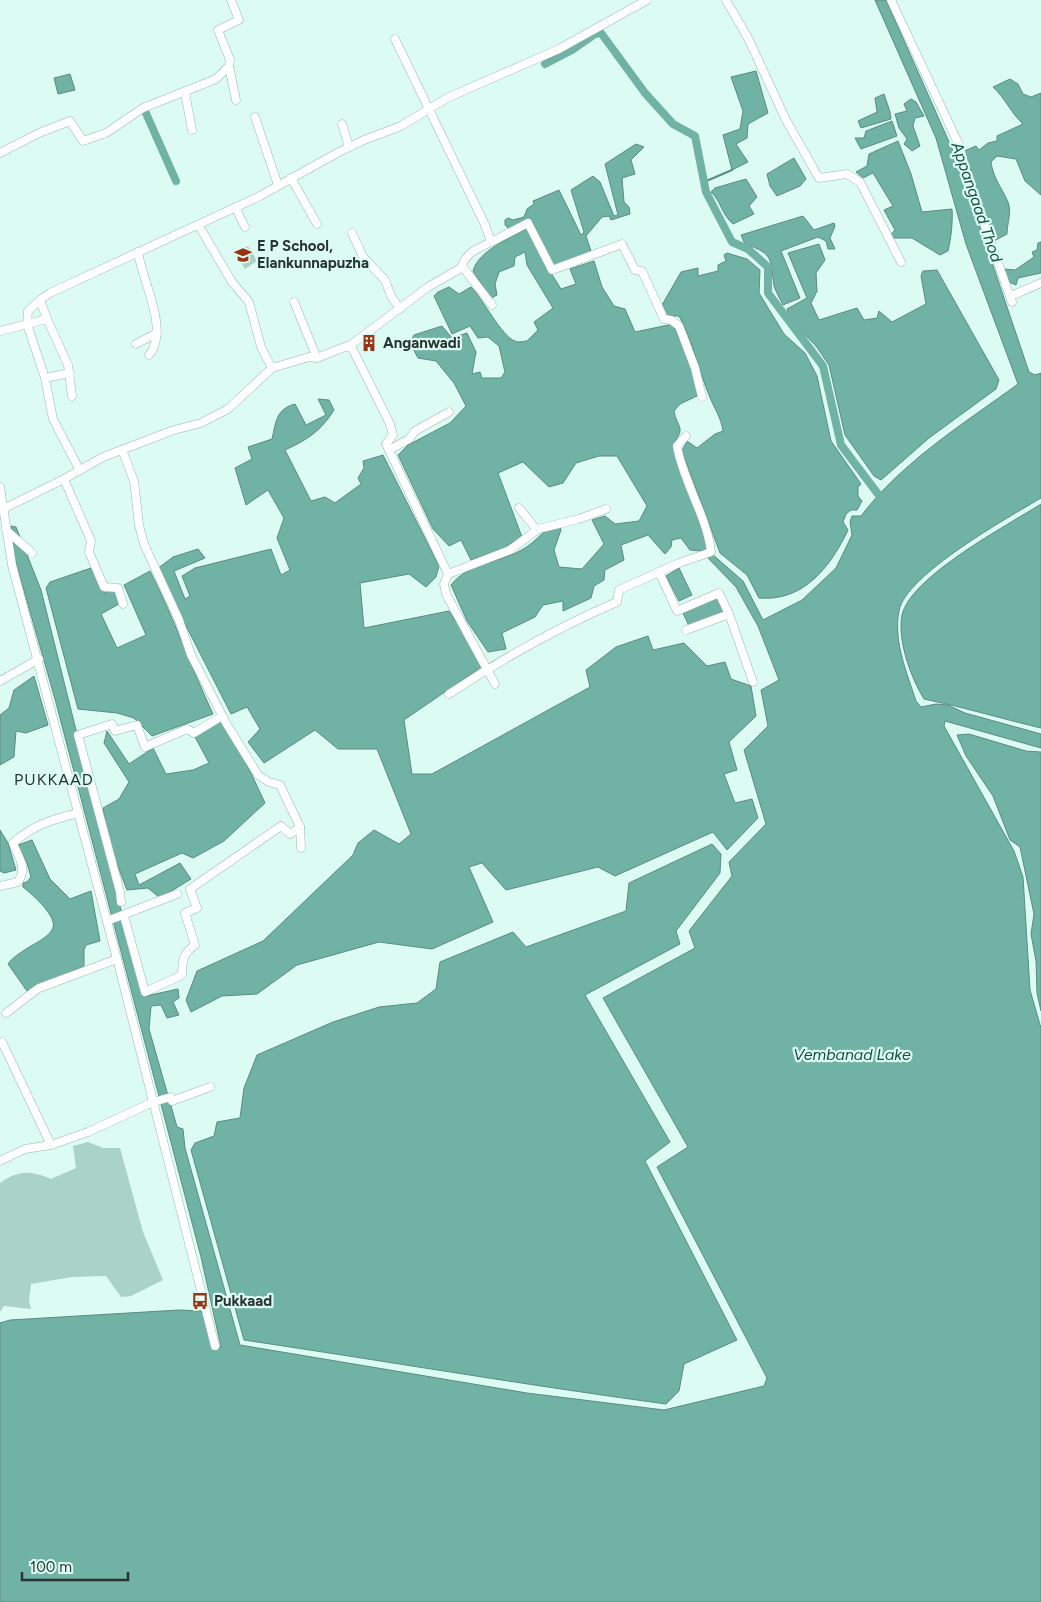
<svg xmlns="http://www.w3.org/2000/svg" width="1041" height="1602" font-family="Figtree,sans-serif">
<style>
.green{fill:#aad3c8}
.water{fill:#70b2a3;stroke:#5a8c81}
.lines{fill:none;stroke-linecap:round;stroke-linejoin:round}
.stream{stroke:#5a8c81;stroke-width:2}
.canal{stroke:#70b2a3;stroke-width:8}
.minor-casing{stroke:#9ab8b0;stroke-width:9}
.minor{stroke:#fff;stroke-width:8}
.labels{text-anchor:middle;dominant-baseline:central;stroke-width:4.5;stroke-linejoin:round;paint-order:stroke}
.poi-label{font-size:15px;font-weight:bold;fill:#283431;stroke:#dcfbf3;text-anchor:start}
.water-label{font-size:16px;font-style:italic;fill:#154d42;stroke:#dcfbf3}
.neighbourhood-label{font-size:16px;letter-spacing:1px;fill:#283431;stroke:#dcfbf3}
</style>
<rect width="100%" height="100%" fill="#dcfbf3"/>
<g class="green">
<path d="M248,246l9,15 -12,8 -10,-16z"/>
<path d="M88,1142l15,6h17l23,84 20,48 -32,16 -10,1 -15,-21 -34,1 -41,7 -2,17 2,8 -27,-3 -4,6v-129c18,-13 31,-13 51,-4l25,-11 -3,-22z"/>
</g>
<g class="water">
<path d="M875,0h11l72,162 71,210 6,3 6,-2v125c-32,19 -136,77 -142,113 -6,30 8,62 17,90l5,6 15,-3 12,1 17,8 76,21v14l-96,-27 -1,5 70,125 9,26 7,113 11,38v574h-1041v-279l10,-3 169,-10 23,1 11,38 8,-2 -20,-90 -146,-558 -40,-140 -4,-33 5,1 25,63 100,400 5,6 32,-7 1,9 -6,4 6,13 -12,3 -6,-13 -10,1 -2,23 28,98 6,2 2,19 55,197 287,48 137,17 100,-24 3,-8 -110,-211 31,-20 -85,-149 92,-50 -6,-17 43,-55 -3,-14 37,-38 -22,-74 24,-24 -7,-36 18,-10 -21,-54 -22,-39 -29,-30 5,-3 31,27 20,39 39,-20 34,-32 16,-33 -2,-13 2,-6h9c41,-54 102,-92 157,-132l-52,-140 -30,-106z"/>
<path d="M756,71l12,42 -20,11 -1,14 -11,6 12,18 -16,8 -9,-35 17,-6 3,-18 -12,-34z"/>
<path d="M70,74l5,16 -17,4 -4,-16z"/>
<path d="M1010,79l8,5 5,10 8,3 10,-4v102l-16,-14 -9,-22 -19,-3 -6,6c2,16 11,26 17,40 4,10 -1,21 -1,32l-13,7 -32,-89 14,-6 3,4 9,-7 9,-2v-5l26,-12c-12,-11 -18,-26 -30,-37z"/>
<path d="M884,94l6,18 1,7 -30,9 -3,-7 19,-9 -2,-14z"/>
<path d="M911,99l5,3 8,14 -9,2 -2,8 7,20 -8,5 -8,-7 3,-5 -8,-11 -4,-14 12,-3 -3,-7z"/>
<path d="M892,121l5,15 -36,13 -6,-11h9l2,-7z"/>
<path d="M898,141l13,33 11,38 30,-3c1,12 -1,30 -4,42l-8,4 -28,-17h-20l-1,-4 4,-4 -11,-20 9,-4 -20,-33 -10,5 -7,-6 11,-6 2,-12z"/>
<path d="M636,144l8,3 -13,13 4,14 -13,4 2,24 5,5 1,7 -19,6 -2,-4 -7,1 -16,19 6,18 -38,14 -21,-45 -4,-2 -19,9 -5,-5v-5l3,-2 5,2 11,-3 3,-8 7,-5 -1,-3 26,-11 22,45 3,-3 -13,-42 22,-14 7,6 14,34 4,-1 -13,-51z"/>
<path d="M794,158l12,21 -6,7 -23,10 -7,-10 -3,-12z"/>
<path d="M746,179l11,18 -8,9 5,8 -21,10c-11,-9 -12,-23 -22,-32l4,-4z"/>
<path d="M803,216l11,14 20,-7 1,3 -5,12 5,11h-7l-2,-8 -8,-4 -37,14 19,47 -17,7c-3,-6 -7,-13 -9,-19 -4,-26 1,-32 -29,-42l-4,-9z"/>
<path d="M528,228l13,29 20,32 15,-5 -6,-15 24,-8 8,26 12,19 11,3 10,23 38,-8 20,45 6,26 -19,9 -6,7c3,17 12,15 0,32l1,10 34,95 -9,3 -10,-1 -9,-12 -9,2 -1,7 -6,7 -17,-19 -27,10 3,15 -19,10 -1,10 -10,6 -3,12 -28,13v-10l-20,4 -8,12 -33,16 4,16 -18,3 -21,-31 -16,-36c18,-23 50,-22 74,-37 14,-9 18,-19 34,-24l2,6 -7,20 5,17 23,2 22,-25 -12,-24 13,-4 10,8 24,-3 8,-15 -30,-50h-18l-23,7 -13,20 -14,4 -26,-25 -25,11 24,64 -21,12 -30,11 -10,-20 -12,6 -16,-17 -35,-74 10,-10 42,-22 16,-17 -12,-23 -18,-22 -18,-3 -8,-15 4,-8 28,-9 10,12 15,-5 9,19 -4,22 8,-2 2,6h19l4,-6 -6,-26 -11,-9 -10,1 -8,-12 -18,8 -18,-38 4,-4 11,-5 10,7 12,-7c12,12 31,50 44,54 3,2 9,0 12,0l11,-11 -4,-8 19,-14 -26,-43 -2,-13 -10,5 -1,9 -15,6 -4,12 2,11 -6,3 -18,-27c6,-21 36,-32 55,-43z"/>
<path d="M1041,242v31l-23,5 -2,7 -7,-3 -5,-13 11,1 19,-13 -2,-5 5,-2 1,-7z"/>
<path d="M819,244l6,16 -9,13 1,18 -6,12 8,17 38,-12 7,12 13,-2 2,-7 13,11 34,-18 -5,-28 2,-5 14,-1 62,110 -3,9 -67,49 -48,42 -7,-4 -29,-41 -16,-70 -13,-19 -26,-27 -3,-10 20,-11 -19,-45z"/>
<path d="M727,253l20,6 13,11 -1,23 25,41 21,19 12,23 14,65 30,43 -3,3v9l4,5 -5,9h-6l-5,4 -3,8 5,8c-17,36 -44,72 -89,68l-12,-23 -27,-22 -38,-102 5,-10 10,7 18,-14 8,-3c-2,-14 -9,-23 -14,-36 -11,-26 -16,-54 -30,-79h-12l-5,-11 19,-33 17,-4v8l20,-5v-6l8,-4 -2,-6z"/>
<path d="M318,399l11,1 5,10c-13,21 -27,30 -49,40l26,51 14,-4 10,6 26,-19 -3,-6 6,-10 -1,-7 20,-6 56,111 -3,11 -10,10 -17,-13 -49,9 4,45 85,-17 35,54 -80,55 8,54h20l158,-87 -4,-17 30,-23 32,-11 5,14 31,-7 23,23 18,-4 6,17 20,7 5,30 -27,26 8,28 -13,4 11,29 17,-4 6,19 -31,32 -14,-18 -98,44 -17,-9 -92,23 -24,-27 -13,4 24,55 -61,27 -53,-7 -82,23 -40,29 -35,2 -31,16 -5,-12 11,-29 66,-30 90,-86 5,-12 16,-13 25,14 12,-10 -34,-85h-39l-23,-19 -51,33 -16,-21 12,-13 -13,-22 -16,7 -74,-145 16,-12 25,-8 7,9 -31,13 11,28 5,-3 -8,-20 13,-8 76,-19 10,26 9,-5 -13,-32 7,-20 -16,-28 -22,15 -11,-37 17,-9 -4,-12 24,-8c4,-17 4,-30 23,-35l11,21 20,-10z"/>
<path d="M1041,504v224c-39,-9 -77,-21 -117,-29 -13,-21 -27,-59 -22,-84 9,-39 106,-90 139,-111z"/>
<path d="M91,568l13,25 11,-5 4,16 -18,10 16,34 29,-13 -22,-50 26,-14c24,47 41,96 63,143l-61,22 -18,-18 -17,-5 -39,-4 -32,-121 4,-6z"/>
<path d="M679,568l13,27 -13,6 -13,-25z"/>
<path d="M717,596l7,15 -34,17 -7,-15z"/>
<path d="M34,676l14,49 -22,8 -10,-2 -2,26 -14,8v-50l9,-7 5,-18z"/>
<path d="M221,719l29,52 15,32 -41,38 -31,17 -11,-5 -47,21 4,11 41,-22 11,16 -31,19 -12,-10 -21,2 -18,-47 -6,-35 16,-9 10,-17 -25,-39 3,-12 22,33 24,-16 13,26 27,-4 16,-7 -15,-28z"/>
<path d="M969,734l57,17 15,1v259l-4,-18 -1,-32 -5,-27 3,-20 -14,-67 -10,-7 -17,-44 -27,-40 -9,-21z"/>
<path d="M0,830l8,13 8,27 -12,3 -4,-2z"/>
<path d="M32,840l18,39 20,20 21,-8 9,50 -14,4 -2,5v16l-57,25 -19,-27c4,-6 12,-11 18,-15 8,-5 21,-11 26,-19 8,-12 -20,-36 -29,-43v-4l4,-1 4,-5 -4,-14 -9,-18z"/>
<path d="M712,844l9,10 -1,19 -44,58 4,13 -95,51 85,147 -25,19 92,179 -53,24 -5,27 -13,13c-141,-19 -281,-43 -422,-64l-53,-190 4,-7 19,-7 3,-14 23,-4 4,-30 13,-33 76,-33 46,-15 38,-4 19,-14 4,-27 73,-30 13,15 100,-36 3,-28z"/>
</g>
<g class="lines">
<path class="stream" d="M704,182l28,-12"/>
<g class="canal">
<path d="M545,64l27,-14 23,-16 6,-1 44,60 28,31 22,12 11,56 26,50 16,7 20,18v26l55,73 18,79 37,49"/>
<path d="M145,111l31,70"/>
</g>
<g class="minor-casing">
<g id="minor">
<path d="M726,0l22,38 38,82 33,58 28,-4 13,8 41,80"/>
<path d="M891,0l68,145 9,34 44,123"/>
<path d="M229,66l7,34"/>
<path d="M185,93l7,37"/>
<path d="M255,117l23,68"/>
<path d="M342,124l7,23"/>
<path d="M0,153l39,-20 31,-12 13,20 23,-8 37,-25 73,-29 13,-13 1,-6 -12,-30 21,-10 -8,-20"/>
<path d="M291,178l26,46"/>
<path d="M235,207l10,20"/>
<path d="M199,226l33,56 17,20 12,45 11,21"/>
<path d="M352,233l11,24 22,23 6,16 9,13"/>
<path d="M491,242l37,-19 24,47 70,-26 13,26 7,1 22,48 7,1 8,6 16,42 7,29"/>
<path d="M138,252c4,29 32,78 11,103"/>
<path d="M462,266l30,39"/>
<path d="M1011,296l30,-13"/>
<path d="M40,300l-12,11 -1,13 18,54 8,41 26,50"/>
<path d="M294,302l23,56"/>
<path d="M47,319l21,46 4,31"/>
<path d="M0,331l47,-12 -7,-19 10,-7 210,-97 77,-43 27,-13 37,-14 46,-28 112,-49 88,-49"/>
<path d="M136,344l21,-11"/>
<path d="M348,347l80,-60 33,-19c5,-16 16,-19 30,-26l-6,-17 -90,-186"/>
<path d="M45,378l25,-5"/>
<path d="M122,450l12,31 5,44 5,19 35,76 12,35 35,68 32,52 11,7 11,3 20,42 -10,7 -9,-8 -91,63 7,19 -12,5 10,32c-12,8 -13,16 -13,30l-37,17 -21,-76"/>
<path d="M389,450l20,-11 6,-8 34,-19"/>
<path d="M64,479l39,-22 71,-27 27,-7 27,-14 44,-41 37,-11 8,1 30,-12 5,2 38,76 3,11 -7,9 62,130 -4,10 2,10 49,90"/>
<path d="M0,487l12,78 105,394 98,387"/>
<path d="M5,508l59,-29 27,62 -2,11 15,35 14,1 5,16"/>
<path d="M519,508l18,22"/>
<path d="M6,530l26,23"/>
<path d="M659,572l18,39 42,-18 10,21 -43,16"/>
<path d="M448,574l62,-24 28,-21 41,-10 27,-10"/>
<path d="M729,614l24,68"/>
<path d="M0,681l39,-22"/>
<path d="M449,694c53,-35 109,-67 168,-92l2,-12 60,-27 32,-11c-4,-36 -28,-70 -34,-106l9,-10"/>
<path d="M300,827l1,21"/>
<path d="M0,886l18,-4c10,-15 0,-25 -5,-39 20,-18 40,-24 66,-30"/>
<path d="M121,902l-1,-10 -42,-157 34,-11 3,7 22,-6 8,22 42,-18 7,4 28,-17"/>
<path d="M107,921l70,-27"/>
<path d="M6,1013c12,-8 21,-17 33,-25l78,-29"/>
<path d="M2,1042l49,103"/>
<path d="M0,1161l25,-12 26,-4 37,-13 65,-30 18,-5 1,4 38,-14"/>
</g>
</g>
<use href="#minor" class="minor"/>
</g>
<defs>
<g id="school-bare" transform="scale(1.35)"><path d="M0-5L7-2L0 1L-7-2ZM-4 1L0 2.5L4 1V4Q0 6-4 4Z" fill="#9a3214" stroke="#dcfbf3" stroke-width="2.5" paint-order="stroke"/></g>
<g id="building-bare" transform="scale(1.35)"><path d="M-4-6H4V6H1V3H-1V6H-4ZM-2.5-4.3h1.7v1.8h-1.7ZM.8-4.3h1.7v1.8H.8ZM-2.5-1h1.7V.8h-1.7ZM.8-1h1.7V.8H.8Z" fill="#9a3214" stroke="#dcfbf3" stroke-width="2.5" paint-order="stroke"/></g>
<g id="bus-bare" transform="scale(1.35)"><path d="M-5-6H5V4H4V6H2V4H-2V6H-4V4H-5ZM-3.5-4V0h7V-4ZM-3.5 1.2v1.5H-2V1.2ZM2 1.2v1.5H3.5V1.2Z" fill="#9a3214" stroke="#dcfbf3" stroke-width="2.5" paint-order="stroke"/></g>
</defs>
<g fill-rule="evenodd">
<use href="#school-bare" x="243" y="255"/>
<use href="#building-bare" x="369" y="343"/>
<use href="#bus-bare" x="200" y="1301"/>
</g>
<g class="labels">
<g class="poi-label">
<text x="257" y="246">E P School,<tspan x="257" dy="17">Elankunnapuzha</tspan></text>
<text x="383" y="343">Anganwadi</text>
<text x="214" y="1301">Pukkaad</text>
</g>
<g class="water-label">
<text transform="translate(977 202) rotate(71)">Appangaad Thod</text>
<text x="852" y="1054">Vembanad Lake</text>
</g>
<g class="neighbourhood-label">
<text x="54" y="779">PUKKAAD</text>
</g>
</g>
<path d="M22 1572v8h106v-8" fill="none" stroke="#283431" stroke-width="2.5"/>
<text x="30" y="1572" font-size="15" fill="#283431" stroke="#dcfbf3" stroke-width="4" paint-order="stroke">100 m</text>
</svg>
